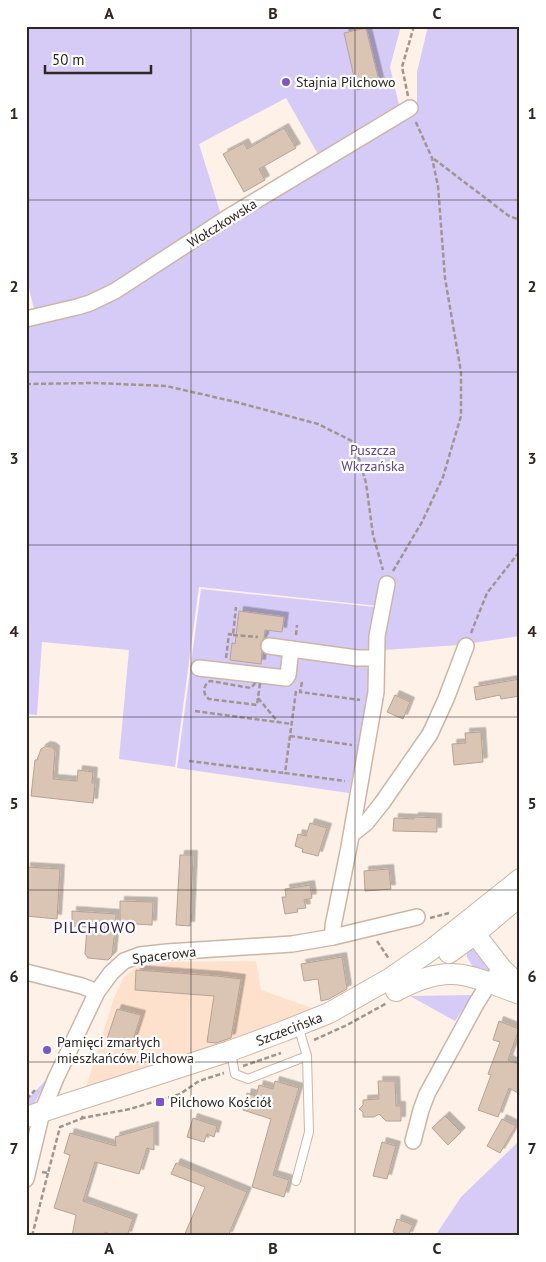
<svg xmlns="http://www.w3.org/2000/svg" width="546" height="1262" font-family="'PT Sans',sans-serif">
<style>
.built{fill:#fee1cc}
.green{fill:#d6cbf7}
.building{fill:#dac5b5;stroke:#b7a293;filter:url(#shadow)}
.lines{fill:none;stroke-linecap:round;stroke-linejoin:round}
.lane-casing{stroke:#cbb6a6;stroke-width:10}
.street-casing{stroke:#cbb6a6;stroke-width:18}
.secondary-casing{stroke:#cbb6a6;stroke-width:22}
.path{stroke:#a1968e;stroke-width:2.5;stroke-dasharray:5 2.5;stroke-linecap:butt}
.lane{stroke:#fff;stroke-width:8}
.street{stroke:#fff;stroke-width:15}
.secondary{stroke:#fff;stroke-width:20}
.grid{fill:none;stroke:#2e2620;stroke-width:1;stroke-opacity:0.55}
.poi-dot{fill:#7e53cc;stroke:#fff;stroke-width:2}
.labels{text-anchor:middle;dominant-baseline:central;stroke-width:4.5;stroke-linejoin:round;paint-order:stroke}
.poi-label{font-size:14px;fill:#2e2620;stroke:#fff;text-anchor:start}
.street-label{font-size:14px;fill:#2e2620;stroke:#fff}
.park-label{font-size:14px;fill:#5b4588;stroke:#fff}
.quarter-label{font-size:16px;letter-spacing:1px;fill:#301b55;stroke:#fff}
.neatline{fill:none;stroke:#2e2620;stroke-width:2}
.grid-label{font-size:16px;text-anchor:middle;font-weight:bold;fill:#2e2620}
</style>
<defs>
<filter id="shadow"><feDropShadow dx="4.5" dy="-4.5" stdDeviation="0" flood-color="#0004"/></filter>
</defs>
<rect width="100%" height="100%" fill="#fef1e7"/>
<path class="built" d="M256,961l5,29 51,18 -88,36 -138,43 28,-89 10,-21 11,-9 32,-6z"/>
<g class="green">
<path d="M26,26h375l-11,41 10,42 -81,47 -33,-58 -87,46 23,74 -122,73 -20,9 -45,13 -9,-36z"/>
<path d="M428,26h92v610l-60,9 -77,5 -5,-44 -179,-19 -24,180 -56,-8 10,-109 -87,-8 -5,73 -11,-1v-387l52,-13 128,-74 211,-129v-39z"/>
<path d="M201,589l174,18 -6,30v15l-2,1 2,40 -20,100 -172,-25z"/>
<path d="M470,949c13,4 19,13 22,26l-19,-8 -6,-10v-7z"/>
<path d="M473,995l-18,26 -45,-25z"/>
<path d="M47,1079l-15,29 -6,2v-9z"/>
<path d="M520,1136v100h-85l26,-39 56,-54z"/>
</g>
<g class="building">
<path d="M366,28l14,57 -23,5 -13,-57z"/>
<path d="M284,128l12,20 -37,21 6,11 -21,12 -21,-38 21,-11 3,6z"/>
<path d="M239,611l45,6 -2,15 -17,-2 -1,8 -4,7 2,7 -1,12 -31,-4 2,-17 3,1z"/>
<path d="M520,679v17l-19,3 -1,-4 -24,5 -2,-13z"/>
<path d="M395,695l15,7 -7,17 -16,-7z"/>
<path d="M481,732l2,30 -29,3 -2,-21 14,-1 -1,-10z"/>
<path d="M46,746l5,1 4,3 -2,29 24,2 1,-11 15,2 -1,11h3l-2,20 -62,-7 4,-36h2l4,-11z"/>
<path d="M414,817l23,1v14l-44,-1 1,-13 20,1z"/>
<path d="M310,823l17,5 -9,28 -16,-4 1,-3 -8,-3 3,-12 8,2z"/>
<path d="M180,855h13l-3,71 -14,-1z"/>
<path d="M26,867l34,2 -3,50 -31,-3z"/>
<path d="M389,869l2,20 -26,2 -1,-20z"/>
<path d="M310,885l2,13 -8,2 2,8 -9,1 1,3 -13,2 -3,-17h4l-1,-8z"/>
<path d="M120,901l33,1 -1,23 -32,-2z"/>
<path d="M72,911l44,3 -1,24h-1l-2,18 -4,4 -20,-2 -3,-4 2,-27 -15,-1z"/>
<path d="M342,957l5,32 -18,10 -8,2 -3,-22 -14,2 -3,-17z"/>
<path d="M136,970l81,6 24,3 -10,59 -15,5 -9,-1 7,-46 -79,-6z"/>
<path d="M117,1009l24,6 -11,35 -24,-8z"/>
<path d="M499,1021l20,8 -11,31 12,5v29l-11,-6 -11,29 -20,-7 13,-35 -3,-1 12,-32 -7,-2z"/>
<path d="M275,1081l24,7 -26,87 16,5 -5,17 -32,-10 19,-68 -28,-9 4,-17 9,3 3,-11 14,4z"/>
<path d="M378,1081h17l1,25h5v15h-15l-7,-7 -5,3h-11v-5l-4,-3 4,-4v-5l16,-1z"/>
<path d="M445,1116l16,16 -13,13 -16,-17z"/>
<path d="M193,1118l24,8 -3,11 -7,-3 -3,8 -17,-5z"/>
<path d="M502,1119l14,7 -16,27 -13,-7z"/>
<path d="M154,1126v24l-7,-2 -8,26 -44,-12 -12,39 50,18 -6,17h-12l-10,-4 -1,4h-32l4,-21 -22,-7 16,-53 -6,-2 6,-20 46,13 -1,-9z"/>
<path d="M382,1142l14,4 -9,33 -14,-3z"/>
<path d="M176,1163l71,29 -19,44h-44l21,-49 -34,-13z"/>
<path d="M397,1219l16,6 -5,11h-5l-10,-4z"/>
</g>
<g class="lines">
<g class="lane-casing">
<g id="lane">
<path d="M231,1053l4,21 13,5 59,-23 -9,-30"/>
<path d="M296,1181l13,-49 -2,-76"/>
</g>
</g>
<g class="street-casing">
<g id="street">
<path d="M26,319l51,-12 13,-4 25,-12 112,-73 183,-110"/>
<path d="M269,646l88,12h19"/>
<path d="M199,668l87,10 2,-3 3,-26"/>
<path d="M352,834l14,-11 16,-20 48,-69 16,-35 20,-53"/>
<path d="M333,937v-11l16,-79 27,-155 1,-56 10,-52"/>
<path d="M26,972l56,14 15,6"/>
<path d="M413,1141l8,-31 6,-16 49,-90 13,-21 6,-7"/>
<path d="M26,1179l16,-67 14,-34 41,-86 14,-19 13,-12 16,-6 27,-3 125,-8 41,-7 84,-20"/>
</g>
</g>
<g class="secondary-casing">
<g id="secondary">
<path d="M464,930l11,4 27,35 18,17"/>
<path d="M449,953l26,-19 45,-38"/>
<path d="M396,991c54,-29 71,-16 124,3"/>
<path d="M26,1117l204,-66 54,-20 45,-18 60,-34 42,-29 89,-71"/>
</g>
</g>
<g class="path">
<path d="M408,96l-6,-29 12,-41"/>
<path d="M434,159l75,57 11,4"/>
<path d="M26,384l68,-1 72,3 70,16 82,22 36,18 12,41 7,52 10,35"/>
<path d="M393,571l29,-49 21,-45 18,-61v-44l-16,-94 -7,-92 -6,-28 -17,-38"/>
<path d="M471,633l16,-40 33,-42"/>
<path d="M233,635l25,2"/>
<path d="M296,635l1,-10"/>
<path d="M226,658l3,-24 4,1 3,-28"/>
<path d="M261,676l-4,29 -48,-6c-7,-5 -6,-14 1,-18 14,2 27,5 41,7z"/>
<path d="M302,682l-2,10 60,8"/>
<path d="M296,691l-11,82 60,8"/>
<path d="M258,698l20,24"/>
<path d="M195,711l97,13"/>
<path d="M290,736l62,9"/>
<path d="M189,761l96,12"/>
<path d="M430,918l19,-5"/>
<path d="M377,941l12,18"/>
<path d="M314,1040l33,-15 40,-22"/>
<path d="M243,1066l38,-13"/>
<path d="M27,1099l8,-9"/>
<path d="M82,1116l1,2 47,-9 50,-15 19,-13 25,-8"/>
<path d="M42,1172l6,1 12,-46 23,-9"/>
<path d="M32,1236l16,-63"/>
</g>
<use href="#lane" class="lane"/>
<use href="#street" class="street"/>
<use href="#secondary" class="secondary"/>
</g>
<path class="grid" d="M191,26v1210M355,26v1210M26,200h494M26,372h494M26,545h494M26,717h494M26,890h494M26,1062h494"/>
<g class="poi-dot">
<circle cx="286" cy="82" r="5"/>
<circle cx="47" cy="1050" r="5"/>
<rect x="155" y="1097" width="10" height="10" rx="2.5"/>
</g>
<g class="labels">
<g class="poi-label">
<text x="296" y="82">Stajnia Pilchowo</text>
<text x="57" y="1042">Pamięci zmarłych<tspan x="57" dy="16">mieszkańców Pilchowa</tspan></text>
<text x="170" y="1102">Pilchowo Kościół</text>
</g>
<g class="street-label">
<text transform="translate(222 223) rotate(-32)">Wołczkowska</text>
<text transform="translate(164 955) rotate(-7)">Spacerowa</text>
<text transform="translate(289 1029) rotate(-21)">Szczecińska</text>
</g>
<g class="park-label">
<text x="373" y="450">Puszcza<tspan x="373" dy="16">Wkrzańska</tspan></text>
</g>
<g class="quarter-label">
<text x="95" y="927">PILCHOWO</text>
</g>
</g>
<rect width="546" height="1262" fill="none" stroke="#ffffff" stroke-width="55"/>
<path d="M45 65v8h106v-8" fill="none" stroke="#2e2620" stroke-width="2.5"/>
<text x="52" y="65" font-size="15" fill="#2e2620" stroke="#ffffff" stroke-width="4" paint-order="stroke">50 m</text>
<rect x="28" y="28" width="490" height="1206" class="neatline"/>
<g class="grid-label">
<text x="109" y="19">A</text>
<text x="273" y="19">B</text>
<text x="437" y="19">C</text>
<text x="14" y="119">1</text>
<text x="532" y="119">1</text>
<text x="14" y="292">2</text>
<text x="532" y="292">2</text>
<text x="14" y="464">3</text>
<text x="532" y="464">3</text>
<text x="14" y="637">4</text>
<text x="532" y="637">4</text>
<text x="14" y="809">5</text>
<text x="532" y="809">5</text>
<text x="14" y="982">6</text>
<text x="532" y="982">6</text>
<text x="14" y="1154">7</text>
<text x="532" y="1154">7</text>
<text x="109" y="1254">A</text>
<text x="273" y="1254">B</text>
<text x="437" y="1254">C</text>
</g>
</svg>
